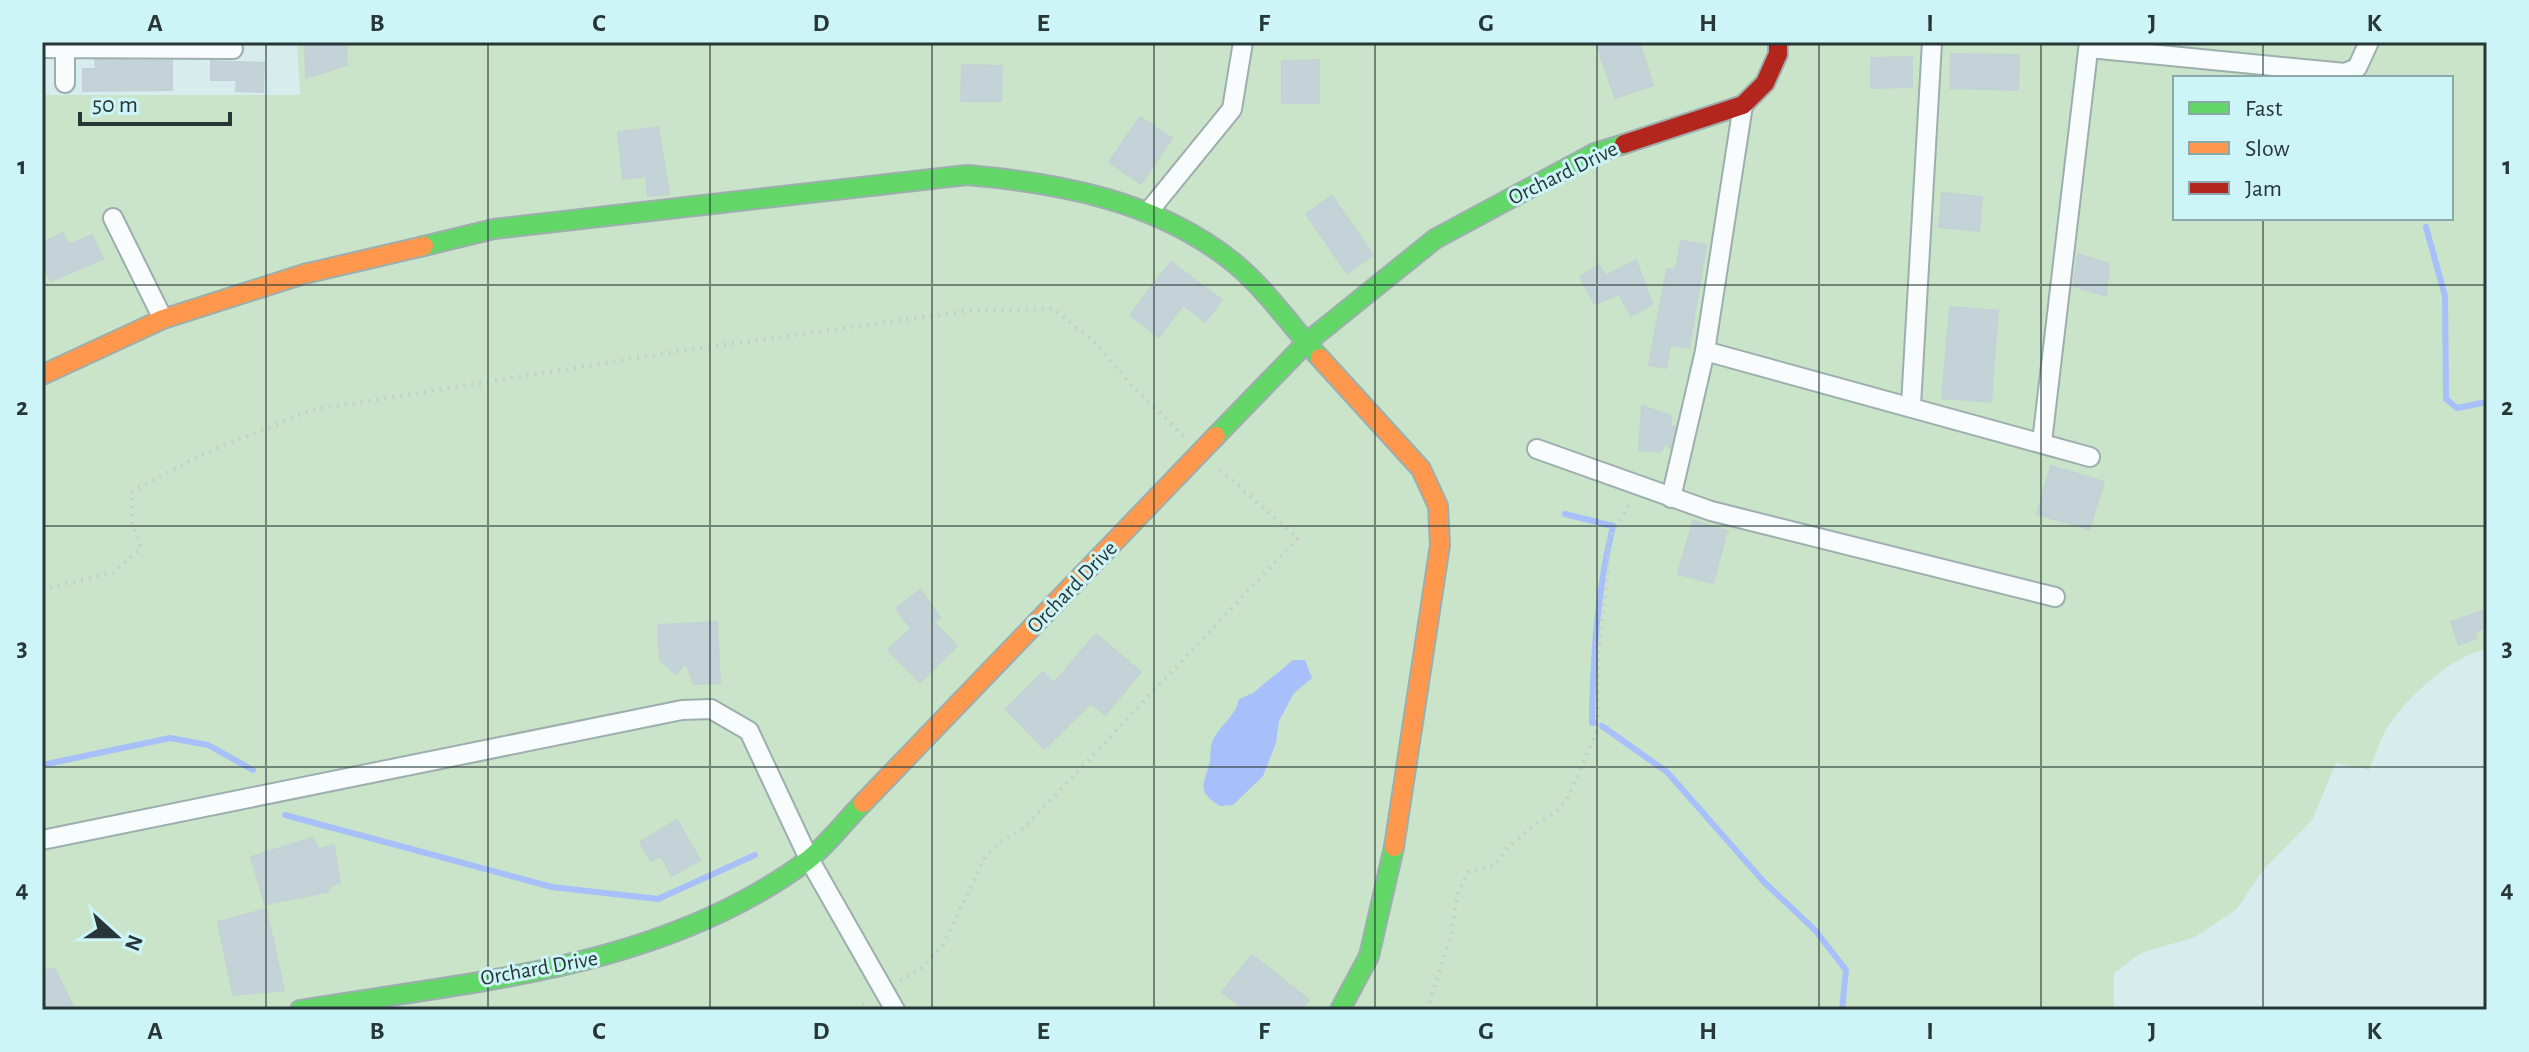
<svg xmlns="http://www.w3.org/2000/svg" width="2529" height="1052" font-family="'Alegreya Sans',sans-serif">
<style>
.green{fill:#c9e4c8;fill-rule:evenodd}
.water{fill:#a7bffa}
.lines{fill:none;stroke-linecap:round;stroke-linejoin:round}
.stream{stroke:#a7bffa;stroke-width:6}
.building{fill:#c3d3d8;stroke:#c3d2d5;stroke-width:2}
.street-casing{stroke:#9daeaf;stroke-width:22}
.fast-casing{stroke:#9daeaf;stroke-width:22}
.slow-casing{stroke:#9daeaf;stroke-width:22}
.jam-casing{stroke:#9daeaf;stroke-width:22}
.path{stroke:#c6cdcd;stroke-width:4;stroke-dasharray:2 6;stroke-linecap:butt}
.street{stroke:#f9fcfc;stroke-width:18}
.fast{stroke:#63d668;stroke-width:18}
.slow{stroke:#ff974d;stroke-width:18}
.jam{stroke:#b3261e;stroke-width:18}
.grid{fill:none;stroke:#273637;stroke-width:2;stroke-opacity:0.55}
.labels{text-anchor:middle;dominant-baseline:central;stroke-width:6;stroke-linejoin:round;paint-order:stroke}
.street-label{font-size:22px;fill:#273637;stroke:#cdf4f7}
.neatline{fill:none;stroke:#273637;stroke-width:3}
.grid-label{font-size:26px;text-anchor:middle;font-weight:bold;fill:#273637}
</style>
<rect width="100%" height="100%" fill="#d7eced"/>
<path class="green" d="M297,42h2190v607c-35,7 -72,42 -94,70 -11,14 -17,34 -24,51l-33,-7 -24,57 -50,51 -25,38 -42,28 -54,16 -27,20v37h-2072v-915h258zM2175,78h276v140h-276z"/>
<path class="water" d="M1293,660h12l7,18 -18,15 -15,28 -3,22 -13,33 -30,29 -13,1c-23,-14 -17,-20 -11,-41 3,-8 0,-17 4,-25 7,-15 23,-24 26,-41l14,-6z"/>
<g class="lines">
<g class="stream">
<path d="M2426,227l19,69 1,103 11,9 30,-6"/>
<path d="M1565,514l48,12c-16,65 -20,130 -21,197h3"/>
<path d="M1602,726l65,46 97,110 51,48 31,40 -4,40"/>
<path d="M42,765l128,-27 38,7 45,25"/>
<path d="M285,815l267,72 106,12 97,-44"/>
</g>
</g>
<g class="building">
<path d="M305,42h41l1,23 -41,13z"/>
<path d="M1607,42h32l14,43 -38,13 -18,-52z"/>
<path d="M1951,54l68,1 -1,35 -68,-2z"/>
<path d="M1912,57v30l-41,1v-30z"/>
<path d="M95,60l77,1v29l-89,1v-22h13z"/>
<path d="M1319,60v43h-37v-42z"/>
<path d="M211,61l53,2 -1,29 -27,-1 1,-11h-26z"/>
<path d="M962,65l40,1 -1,35h-40z"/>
<path d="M1140,117l32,21 -31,46 -32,-22z"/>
<path d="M658,127l11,67 -21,2 -2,-20 -23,3 -5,-47z"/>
<path d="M1942,193l40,4 -3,34 -40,-4z"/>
<path d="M1332,196l41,59 -26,18 -41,-59z"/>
<path d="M63,233l6,12 23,-10 11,24 -52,22 -9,-19v-19z"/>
<path d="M1681,241l25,4 -17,103 -19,-3 -4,23 -17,-3 18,-96h9z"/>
<path d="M2078,254l31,10 -3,32 -33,-10z"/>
<path d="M1636,260l16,44 -21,12 -12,-22 -24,10 -15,-27 19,-12 7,11z"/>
<path d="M1171,262l51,38 -17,22 -22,-17 -24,32 -29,-22z"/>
<path d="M1950,307l48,4 -7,91 -49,-4z"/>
<path d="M1642,406l29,10v10l4,1 -4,20 -7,-3 -3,8 -22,-2z"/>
<path d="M2051,466l53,16 -15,47 -52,-15z"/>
<path d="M1693,521l34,10 -14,52 -35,-9z"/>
<path d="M920,590l20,27 -6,5 23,24 -37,36 -32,-32 23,-22 -15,-19z"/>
<path d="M2487,609v18l-13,5 3,6 -18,7 -8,-23z"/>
<path d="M717,622l3,61 -26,1 -8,-21 -10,11 -16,-14 -2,-35z"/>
<path d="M1096,634l45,38 -36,43 -14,-12 -47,46 -38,-40 37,-37 11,11z"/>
<path d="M677,820l23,40 -28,16 -11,-20 -10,5 -11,-19z"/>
<path d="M312,838l7,11 15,-4 6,38 -11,3 -1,6 -63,12 -14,-47z"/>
<path d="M266,909l18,81 -51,5 -15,-73z"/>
<path d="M1252,955l57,45 -8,10h-56l-23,-18z"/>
<path d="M54,968l21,42h-33v-38z"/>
</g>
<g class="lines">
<g class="street-casing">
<g id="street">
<path d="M65,42v41"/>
<path d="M42,48l191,1"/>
<path d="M2089,48l256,25 12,-5 12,-26"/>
<path d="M1149,211l83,-102 11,-67"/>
<path d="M113,218l50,101"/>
<path d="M1705,351l385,106"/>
<path d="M1911,405l21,-363"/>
<path d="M2042,442l47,-400"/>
<path d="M1537,449l174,62 344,86"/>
<path d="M1671,498l34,-147 38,-246"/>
<path d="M42,840l640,-130 29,-1 38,22 60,128 86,151"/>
</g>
</g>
<g class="fast-casing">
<g id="fast">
<path d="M424,246l70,-17 473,-54c93,8 190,26 266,87 32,26 59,65 87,96"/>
<path d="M1216,436l90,-93 129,-104 160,-86 29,-9"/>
<path d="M300,1010c173,-29 363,-41 508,-150 20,-16 37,-39 55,-57"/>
<path d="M1340,1010l29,-54 25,-109"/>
</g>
</g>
<g class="slow-casing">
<g id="slow">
<path d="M1320,358l101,111 17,37 2,39 -46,302"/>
<path d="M42,375l121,-56 141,-45 120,-28"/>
<path d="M863,803l353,-367"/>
</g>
</g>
<g class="jam-casing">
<path id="jam" d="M1624,144l119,-39 22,-22 13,-29v-12"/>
</g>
<g class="path">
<path d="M42,589l71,-16 28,-25 -9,-26 -1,-30 70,-37 111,-45 368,-59 294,-41 79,-1 45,36 31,38 57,55"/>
<path d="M900,981l23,-14 20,-22 42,-88 15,-15 24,-14 274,-290 -82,-72"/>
<path d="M856,1010l13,-9"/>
<path d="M1427,1010l24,-75 7,-43 11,-21 25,-5 14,-19 29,-24 19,-11 11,-13 30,-68 1,-75 10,-83v-32l23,-40"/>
</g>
<use href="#street" class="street"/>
<use href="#fast" class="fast"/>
<use href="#slow" class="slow"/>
<use href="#jam" class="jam"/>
</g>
<path class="grid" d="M266,42v968M488,42v968M710,42v968M932,42v968M1154,42v968M1375,42v968M1597,42v968M1819,42v968M2041,42v968M2263,42v36M2263,218v792M42,285h2445M42,526h2445M42,767h2445"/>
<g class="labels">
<g class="street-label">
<text transform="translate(1563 173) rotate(-26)">Orchard Drive</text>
<text transform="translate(1072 587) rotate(-46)">Orchard Drive</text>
<text transform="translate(539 968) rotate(-10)">Orchard Drive</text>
</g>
</g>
<rect width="2529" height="1052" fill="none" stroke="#cdf4f7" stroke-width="88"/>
<rect x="2173" y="76" width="280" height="144" fill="#cdf4f7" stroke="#8ba8aa" stroke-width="2"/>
<rect x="2189" y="102" width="40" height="12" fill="#63d668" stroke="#8ba8aa" stroke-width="2"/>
<text x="2245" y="116" font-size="24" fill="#273637">Fast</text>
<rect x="2189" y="142" width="40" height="12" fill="#ff974d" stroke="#8ba8aa" stroke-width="2"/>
<text x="2245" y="156" font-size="24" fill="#273637">Slow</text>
<rect x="2189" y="182" width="40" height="12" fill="#b3261e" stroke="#8ba8aa" stroke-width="2"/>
<text x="2245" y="196" font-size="24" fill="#273637">Jam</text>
<g transform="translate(116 936) rotate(111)" stroke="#cdf4f7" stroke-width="6" paint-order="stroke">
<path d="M0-6L14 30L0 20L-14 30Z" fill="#273637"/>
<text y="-12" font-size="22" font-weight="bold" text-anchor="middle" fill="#273637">N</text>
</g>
<path d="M80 112v12h150v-12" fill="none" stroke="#273637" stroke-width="4"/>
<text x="92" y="112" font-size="24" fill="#273637" stroke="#cdf4f7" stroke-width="6" paint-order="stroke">50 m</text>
<rect x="44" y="44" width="2441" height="964" class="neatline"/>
<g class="grid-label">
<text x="155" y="31">A</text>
<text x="377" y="31">B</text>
<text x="599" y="31">C</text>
<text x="821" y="31">D</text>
<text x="1043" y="31">E</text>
<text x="1264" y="31">F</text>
<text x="1486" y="31">G</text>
<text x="1708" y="31">H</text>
<text x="1930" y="31">I</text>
<text x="2152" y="31">J</text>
<text x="2374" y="31">K</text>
<text x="22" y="174">1</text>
<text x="2507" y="174">1</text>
<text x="22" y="415">2</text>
<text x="2507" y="415">2</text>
<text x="22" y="656">3</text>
<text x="2507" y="656">3</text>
<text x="22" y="897">4</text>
<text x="2507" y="897">4</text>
<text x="155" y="1039">A</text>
<text x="377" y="1039">B</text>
<text x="599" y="1039">C</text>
<text x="821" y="1039">D</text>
<text x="1043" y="1039">E</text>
<text x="1264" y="1039">F</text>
<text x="1486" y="1039">G</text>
<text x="1708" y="1039">H</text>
<text x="1930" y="1039">I</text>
<text x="2152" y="1039">J</text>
<text x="2374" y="1039">K</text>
</g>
</svg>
